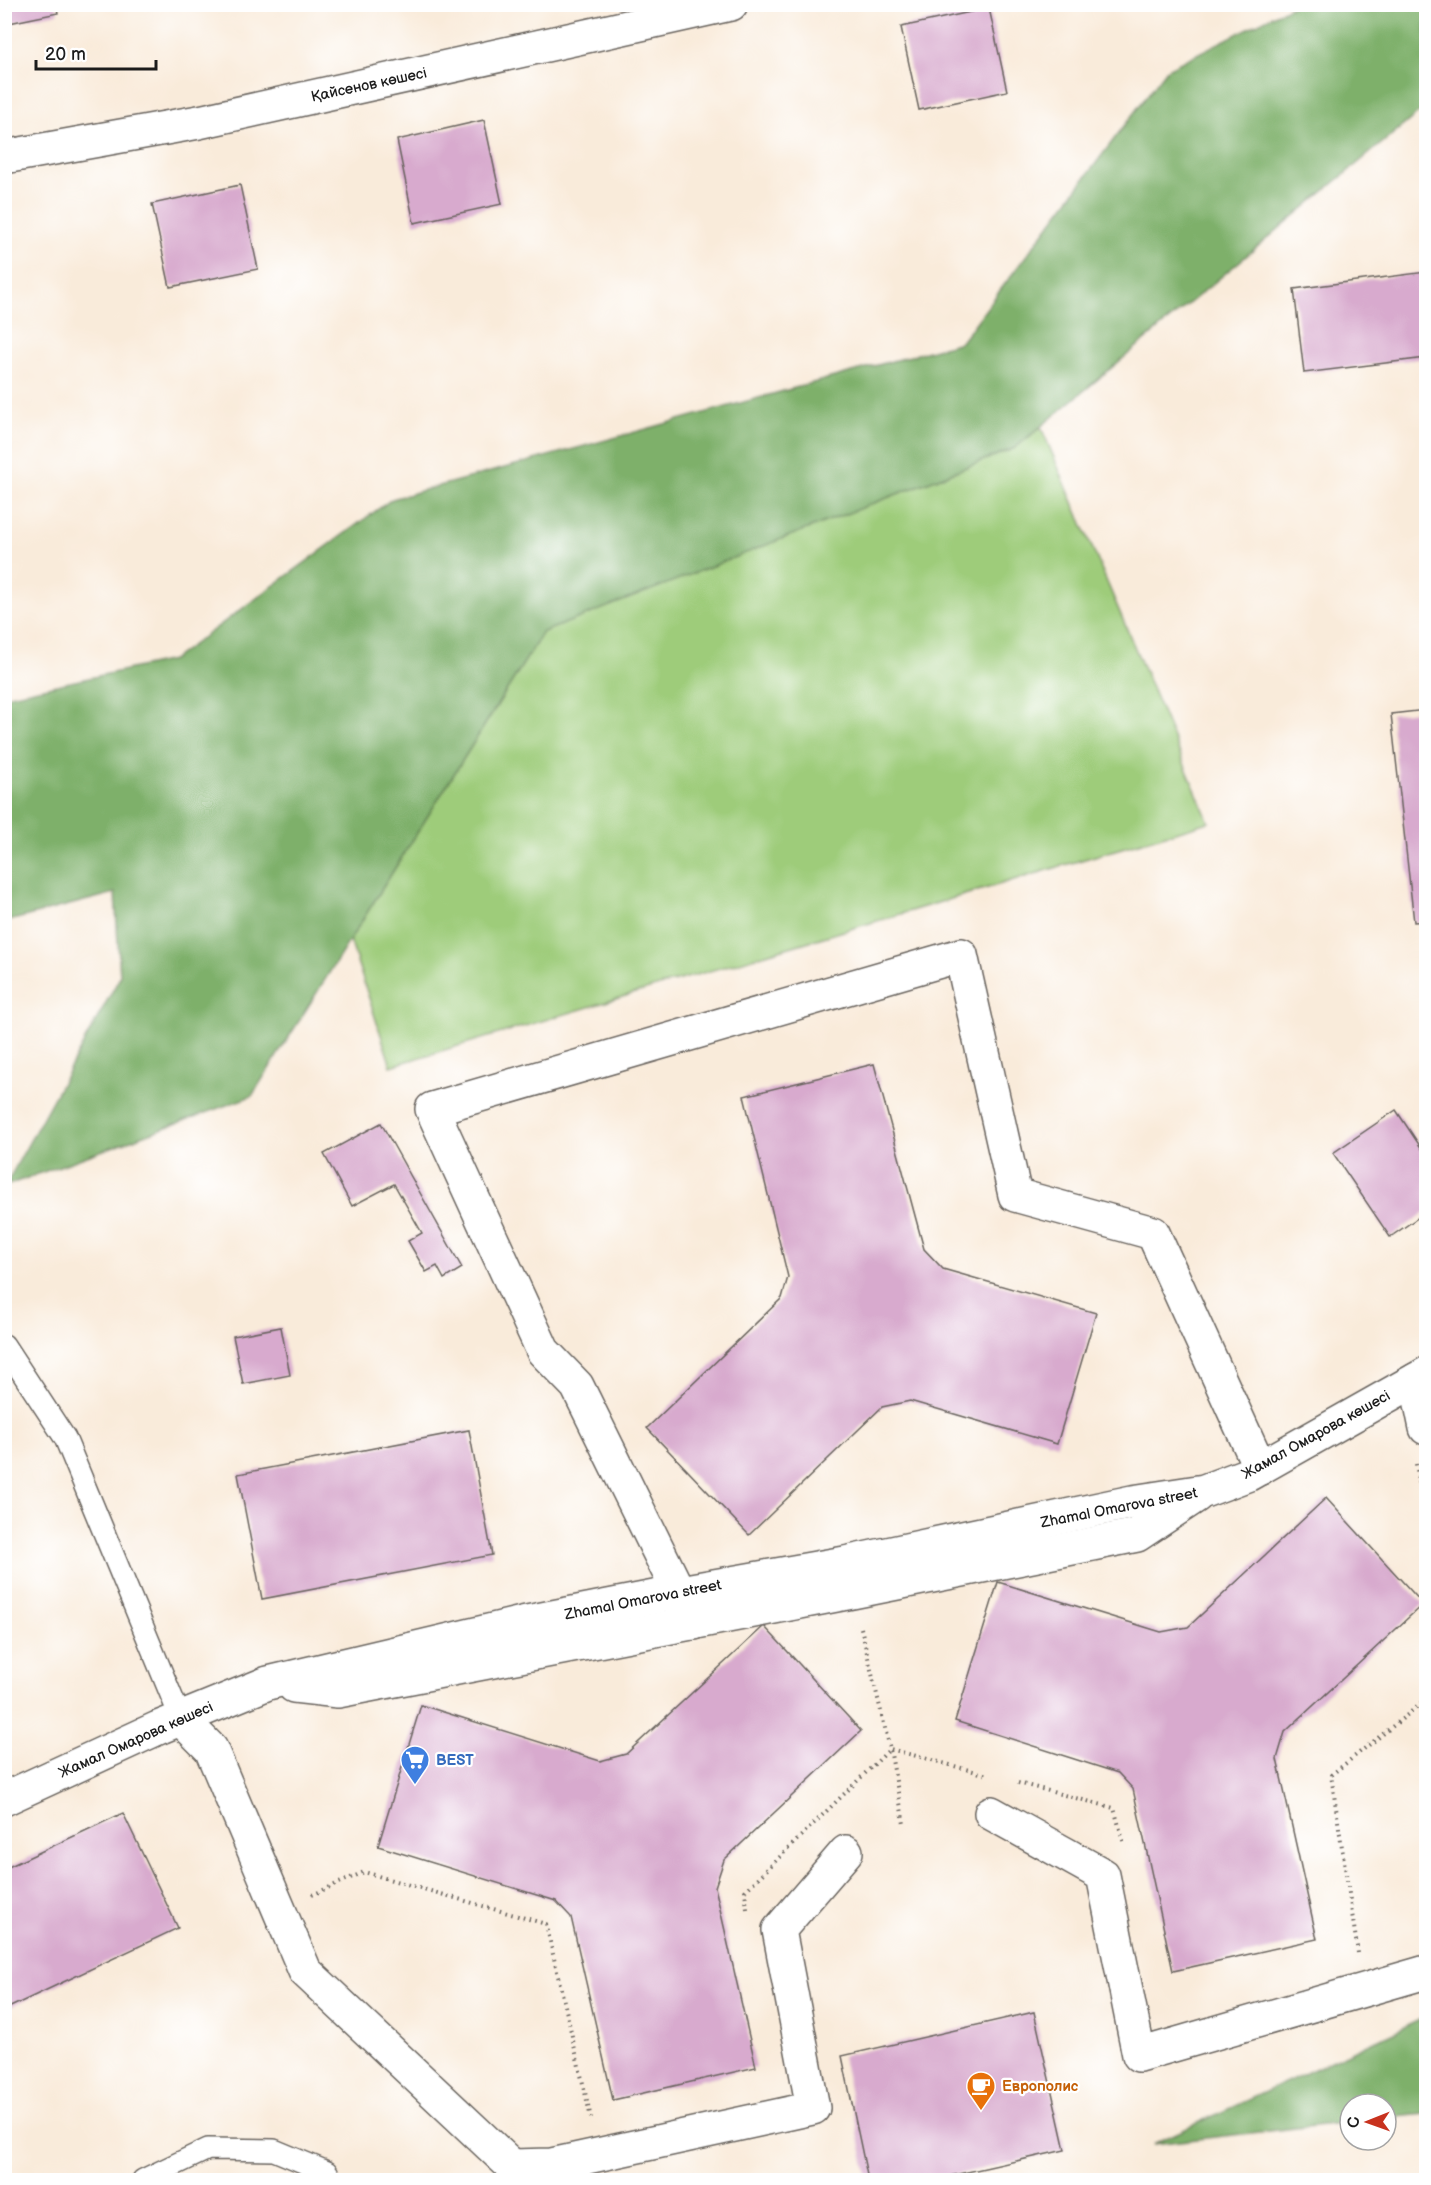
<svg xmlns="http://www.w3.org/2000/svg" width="1431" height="2185" font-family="'Balsamiq Sans',sans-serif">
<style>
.green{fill:#9ecc7a;stroke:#5d744b;stroke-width:1.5}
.forest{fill:#7eb06a;stroke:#4d6643;stroke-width:1.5}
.building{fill:#d8aace}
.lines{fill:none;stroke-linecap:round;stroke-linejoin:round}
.service-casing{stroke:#69645e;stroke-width:24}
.minor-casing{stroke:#69645e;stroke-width:36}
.path{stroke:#69645e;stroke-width:4;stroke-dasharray:1.5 4.5;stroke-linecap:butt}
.service{stroke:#fff;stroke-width:21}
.minor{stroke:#fff;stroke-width:33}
.labels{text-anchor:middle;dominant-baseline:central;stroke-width:4.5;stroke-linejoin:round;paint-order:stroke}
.street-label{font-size:15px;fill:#1c1c1c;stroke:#fff}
.shop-label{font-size:15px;font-weight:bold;fill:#366cbe;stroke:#fff;text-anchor:start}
.food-label{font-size:15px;font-weight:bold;fill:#c56008;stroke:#fff;text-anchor:start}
</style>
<rect width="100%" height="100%" fill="#fff"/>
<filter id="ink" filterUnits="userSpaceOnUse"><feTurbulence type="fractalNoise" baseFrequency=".0167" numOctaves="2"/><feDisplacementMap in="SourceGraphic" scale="12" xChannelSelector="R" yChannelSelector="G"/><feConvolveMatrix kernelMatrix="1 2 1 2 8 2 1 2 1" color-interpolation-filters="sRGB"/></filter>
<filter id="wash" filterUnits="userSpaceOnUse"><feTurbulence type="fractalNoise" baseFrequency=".008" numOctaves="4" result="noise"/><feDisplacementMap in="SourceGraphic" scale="24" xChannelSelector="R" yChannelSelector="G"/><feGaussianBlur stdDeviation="1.35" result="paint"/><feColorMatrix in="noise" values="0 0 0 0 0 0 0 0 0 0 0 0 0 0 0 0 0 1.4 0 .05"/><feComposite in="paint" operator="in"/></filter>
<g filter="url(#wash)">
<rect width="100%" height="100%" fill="#f9ebda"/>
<path class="green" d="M1041,427l168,395 -818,244 -41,-126 193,-308 472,-184z"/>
<g class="forest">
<path d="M1294,5h132v104l-4,1 -407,338 -472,184 -291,464 -247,90 115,-209 -5,-84 -110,29v-226l167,-36 220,-161 569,-157 206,-273z"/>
<path d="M1426,2017v97l-40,4v-14h-36v18l-197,22z"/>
</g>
<g id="blocks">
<g class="building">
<path d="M4,4h52l2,9 -54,11z"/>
<path d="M989,8l18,83 -88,19 -18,-83z"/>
<path d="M484,120l18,84 -88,19 -17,-83z"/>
<path d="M240,185l18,84 -88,18 -18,-83z"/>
<path d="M1426,272v86l-122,15 -10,-84z"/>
<path d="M1426,710v211l-12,1 -23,-208z"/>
<path d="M874,1064l50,185 19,20 153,44 -39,131 -147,-43 -28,6 -133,128 -102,-107 135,-130 6,-21 -44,-181z"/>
<path d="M1396,1110l30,45v57l-36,25 -57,-84z"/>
<path d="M381,1123l81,145 -18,11 -7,-13 -11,6 -18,-31 14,-8 -28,-49 -42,22 -28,-52z"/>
<path d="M281,1327l9,48 -47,9 -10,-48z"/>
<path d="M469,1430l23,125 -230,44 -24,-125z"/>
<path d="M1326,1498l97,106 -138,128 -8,27 40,180 -144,32 -40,-182 -15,-16 -163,-52 43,-139 163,50 27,-5z"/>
<path d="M764,1626l97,105 -137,129 -9,27 41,180 -143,33 -42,-183 -15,-16 -178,-55 43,-141 179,56 26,-7z"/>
<path d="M123,1813l55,115 -174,82v-141z"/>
<path d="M1034,2012l31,138 -133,30h-64l-26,-124z"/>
</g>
</g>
</g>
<g filter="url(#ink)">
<use href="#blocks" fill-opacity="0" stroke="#69645e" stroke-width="1.5"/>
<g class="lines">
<g class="service-casing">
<g id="service">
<path d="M4,1345l61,93 116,281"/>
<path d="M143,2180l65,-31 66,1 53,22 4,8"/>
</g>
</g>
<g class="minor-casing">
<g id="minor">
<path d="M4,157l195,-35 532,-118"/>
<path d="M1416,1380l10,48"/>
<path d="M694,1623l-117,-237 -34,-35 -111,-242 529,-154 54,240 138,38 107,235"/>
<path d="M294,1686l44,5 514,-99 285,-57 59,-39"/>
<path d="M181,1719l30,30 94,222 207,195 39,-1 262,-57 -34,-178 67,-78"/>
<path d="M4,1799l154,-71 110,-45 254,-60 158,-31 165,-29 287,-61 72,-11 45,-17 177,-100"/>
<path d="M991,1813l112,62 36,180 287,-83"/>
</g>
</g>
<g class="path">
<path d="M1416,1464l10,55"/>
<path d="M861,1628l29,121 14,75"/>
<path d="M1018,1783l96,25 10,36"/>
<path d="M312,1895l52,-23 182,52 45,194"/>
<path d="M747,1909l-2,-18 145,-142 98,26"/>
<path d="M1358,1953l-27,-178 95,-75"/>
</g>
<use href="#service" class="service"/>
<use href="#minor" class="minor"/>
</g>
</g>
<defs>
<g id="supermarket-pin" transform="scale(1.5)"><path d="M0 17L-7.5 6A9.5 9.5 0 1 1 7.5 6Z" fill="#3f7fe0" stroke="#fff"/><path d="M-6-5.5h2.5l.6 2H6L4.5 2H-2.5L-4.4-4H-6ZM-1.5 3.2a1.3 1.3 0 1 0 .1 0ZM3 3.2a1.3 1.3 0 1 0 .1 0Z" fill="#fff"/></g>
<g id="cafe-pin" transform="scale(1.5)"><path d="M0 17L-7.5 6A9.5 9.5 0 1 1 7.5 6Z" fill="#e8710a" stroke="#fff"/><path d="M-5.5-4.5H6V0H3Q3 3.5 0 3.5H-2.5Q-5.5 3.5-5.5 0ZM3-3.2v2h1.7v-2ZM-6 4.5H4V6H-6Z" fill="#fff"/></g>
</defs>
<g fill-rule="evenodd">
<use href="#supermarket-pin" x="415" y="1760"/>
<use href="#cafe-pin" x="981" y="2086"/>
</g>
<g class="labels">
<g class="street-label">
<text transform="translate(369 85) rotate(-12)">Қайсенов көшесі</text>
<text transform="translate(1316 1435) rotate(-29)">Жамал Омарова көшесі</text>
<text transform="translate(1119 1508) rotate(-11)">Zhamal Omarova street</text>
<text transform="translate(643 1600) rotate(-11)">Zhamal Omarova street</text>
<text transform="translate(136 1740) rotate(-24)">Жамал Омарова көшесі</text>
</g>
<g class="shop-label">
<text x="436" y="1760">BEST</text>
</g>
<g class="food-label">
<text x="1002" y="2086">Европолис</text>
</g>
</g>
<rect width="1431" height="2185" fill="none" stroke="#fff" stroke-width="24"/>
<g transform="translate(1368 2122) rotate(269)"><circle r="28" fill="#ffffff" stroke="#a4a4a4" stroke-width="1.5"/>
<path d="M0-4.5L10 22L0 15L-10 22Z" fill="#c8321e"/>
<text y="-9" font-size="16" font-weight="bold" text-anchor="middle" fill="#1c1c1c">С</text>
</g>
<path d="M36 60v9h120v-9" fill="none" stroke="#1c1c1c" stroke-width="3"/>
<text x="45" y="60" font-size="18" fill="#1c1c1c" stroke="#ffffff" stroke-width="4.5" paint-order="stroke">20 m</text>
</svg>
